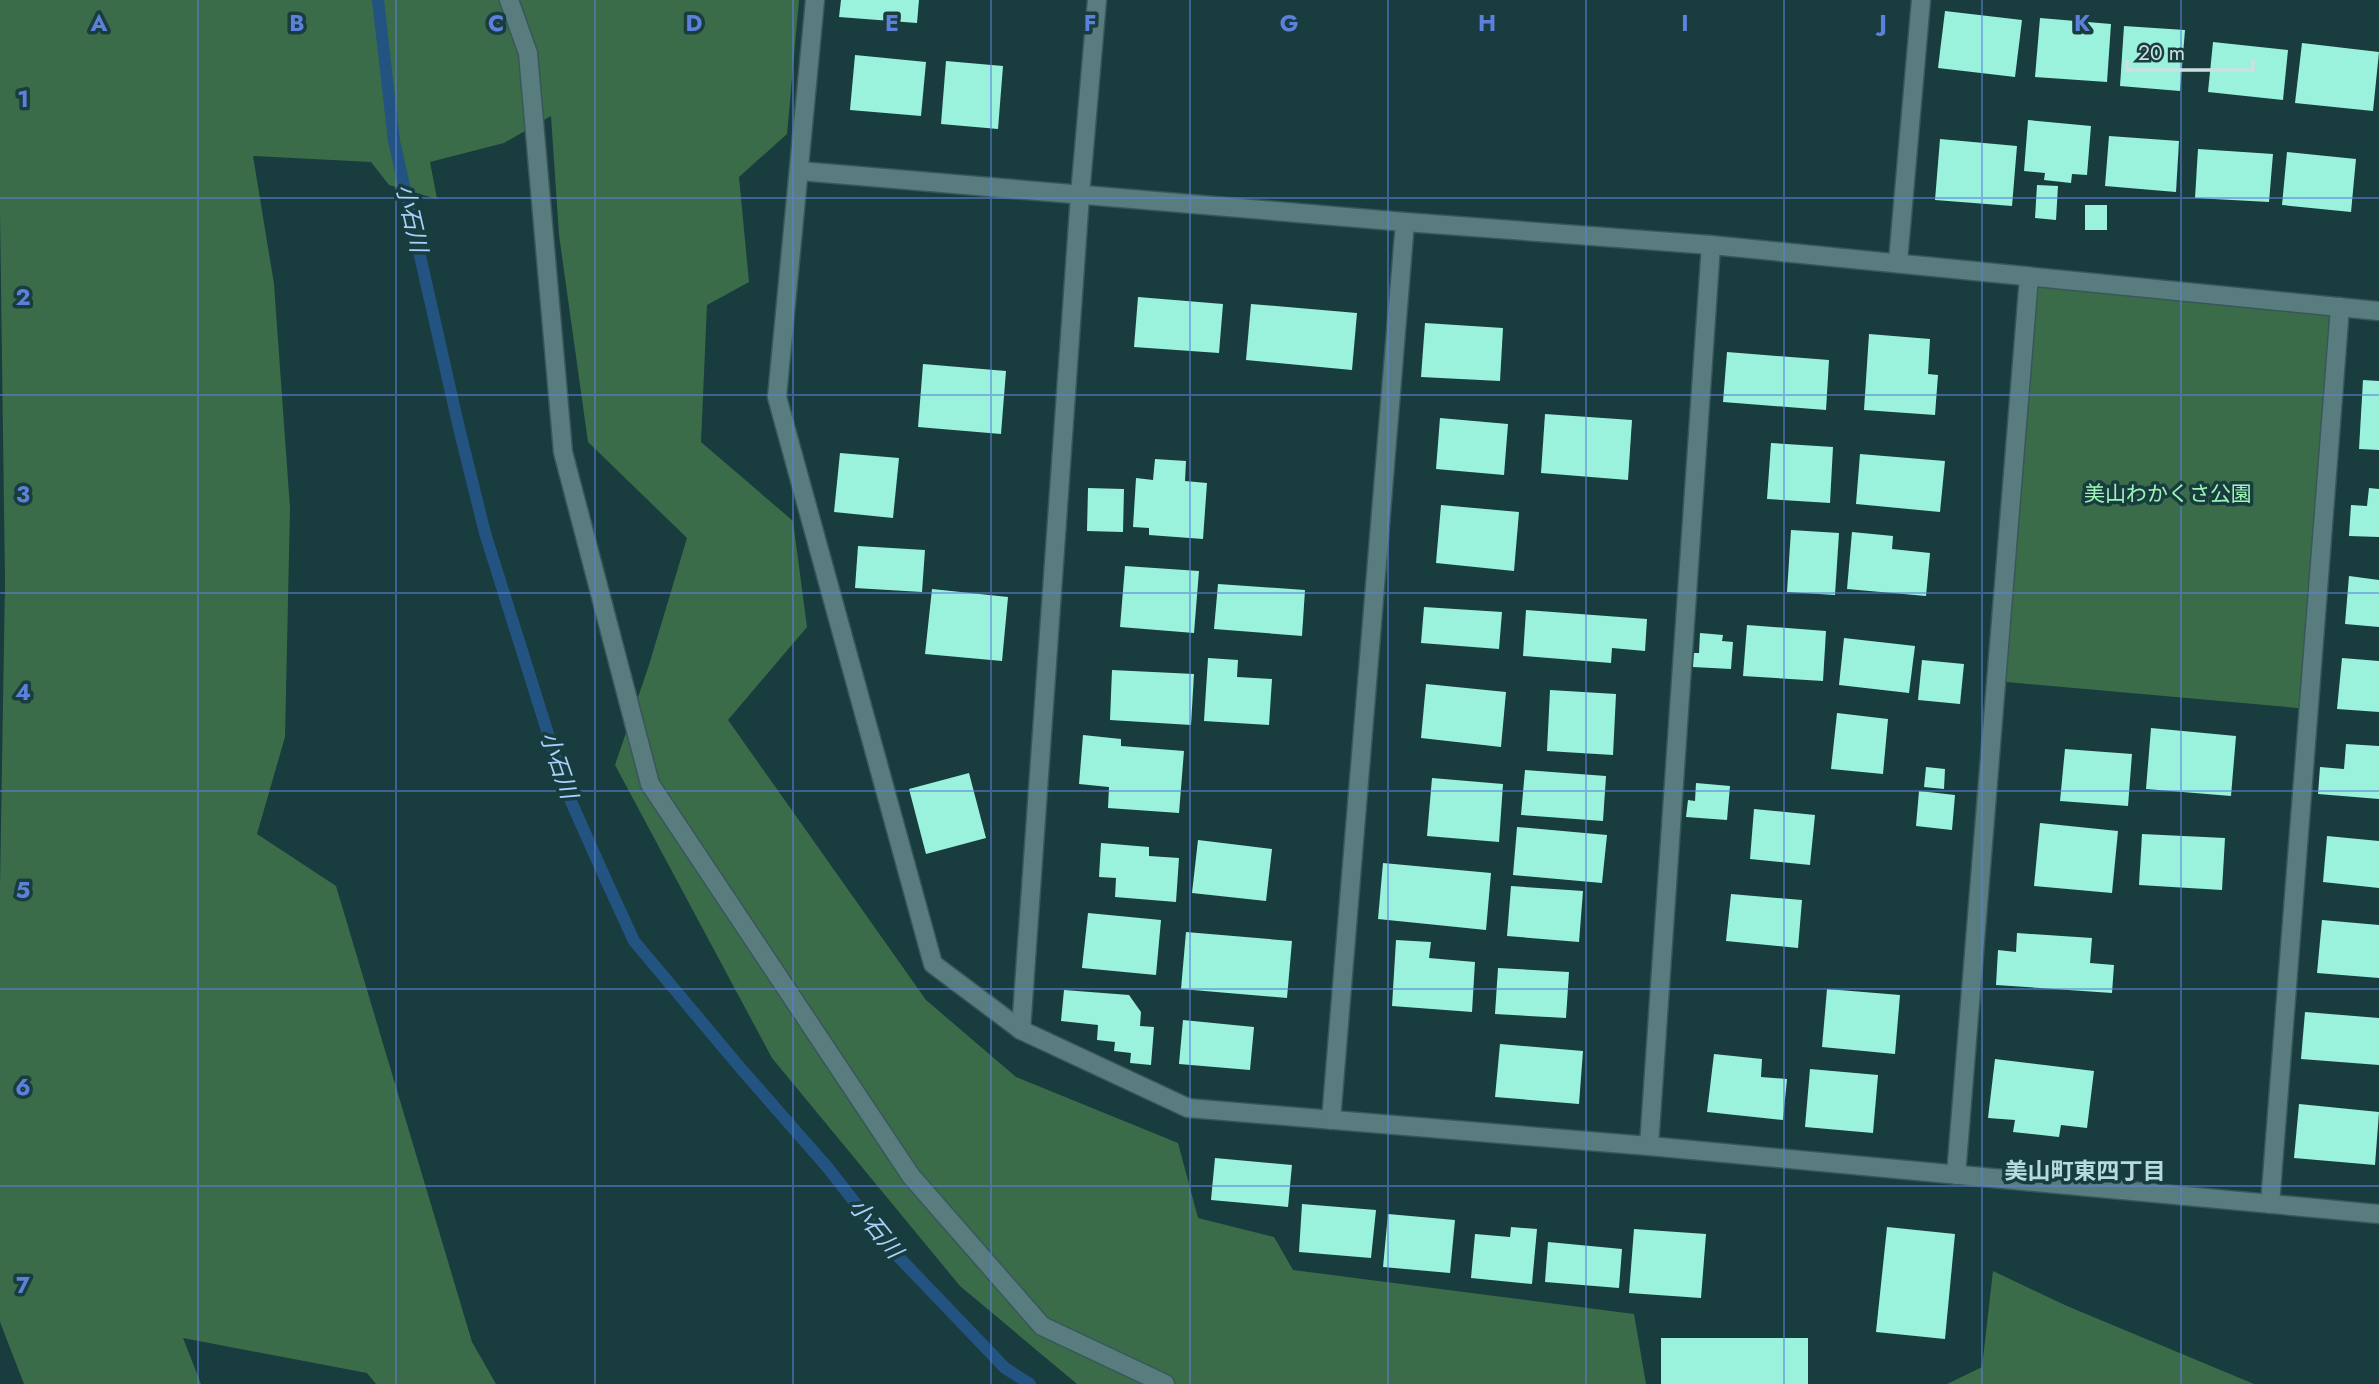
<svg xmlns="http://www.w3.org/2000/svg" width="2379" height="1384" font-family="Jost,'Noto Sans JP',sans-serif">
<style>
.green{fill:#3a6c4a}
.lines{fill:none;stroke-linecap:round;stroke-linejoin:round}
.stream{stroke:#235481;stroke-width:12}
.building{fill:#9af2dd}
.minor-casing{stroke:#39575a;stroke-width:21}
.minor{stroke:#597d7f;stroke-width:18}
.grid{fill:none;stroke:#5b81db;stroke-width:2;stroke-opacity:0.55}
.labels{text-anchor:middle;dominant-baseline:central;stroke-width:7;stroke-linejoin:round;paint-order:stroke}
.park-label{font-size:21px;fill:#9df6b7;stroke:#193c3e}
.water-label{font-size:23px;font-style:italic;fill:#a8d2fb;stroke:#193c3e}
.neighbourhood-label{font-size:23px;font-weight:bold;fill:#b5dbdd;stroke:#193c3e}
.grid-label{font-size:23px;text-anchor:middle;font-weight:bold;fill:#5b81db;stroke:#193c3e;stroke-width:7;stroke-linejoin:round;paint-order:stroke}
</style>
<rect width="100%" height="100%" fill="#193c3e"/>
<g class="green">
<path d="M0,0h799l-12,134 -48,43 10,105 -42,23 -6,137 92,79 14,106 -79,93 198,280 90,77 162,66 20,75 76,19 19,33 341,44 12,70h-569l-117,-98 -188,-228 -157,-293 34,-100 38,-127 -99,-96 -29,-207 -8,-119 -47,27 -74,19 7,37 -48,-14 -18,-23 -118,-6 21,128 16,224 -5,229 -28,97 79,52 136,456 24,42h-120l-9,-11 -184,-35 18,46h-177l-24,-62v-435l5,-306 -5,-369z"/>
<path d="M2029,277l311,30 -31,402 -313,-28z"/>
<path d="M1993,1271l74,35 187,78h-307l35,-17z"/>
</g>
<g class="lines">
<path class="stream" d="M378,0l16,141 65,287 26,105 80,255 41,92 28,61 109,130 85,97 63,81 114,119 25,16"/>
</g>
<g class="building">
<path d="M841,0h78l-2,23 -78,-6z"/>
<path d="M1945,11l77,9 -7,57 -77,-9z"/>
<path d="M2040,18l71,6 -4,58 -72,-5z"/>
<path d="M2124,26l61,4 -5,61 -60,-5z"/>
<path d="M2213,42l75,8 -5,50 -75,-8z"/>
<path d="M2302,43l77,9 -6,59 -78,-8z"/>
<path d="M855,55l71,7 -5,54 -71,-6z"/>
<path d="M946,61l57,5 -5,63 -57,-5z"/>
<path d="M2028,120l63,6 -4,49 -15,-1 -1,9 -27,-3 1,-7 -21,-2z"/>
<path d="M2109,136l70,5 -3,51 -71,-6z"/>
<path d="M1940,139l77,7 -5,60 -77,-6z"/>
<path d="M2198,149l75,5 -4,48 -74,-4z"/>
<path d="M2287,152l69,7 -5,53 -69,-7z"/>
<path d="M2037,185l21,1 -2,34 -21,-2z"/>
<rect x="2085" y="205" width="22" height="25"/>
<path d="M1138,297l85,7 -4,49 -85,-6z"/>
<path d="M1251,304l106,9 -5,57 -106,-10z"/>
<path d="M1425,323l78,5 -3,53 -79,-4z"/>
<path d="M1869,334l61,5 -2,35 10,1 -3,40 -71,-5z"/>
<path d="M1727,352l102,8 -3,50 -103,-8z"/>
<path d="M923,364l83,7 -5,63 -83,-7z"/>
<path d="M2363,380l16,1v69l-20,-1z"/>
<path d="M1545,414l87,6 -4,60 -87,-7z"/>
<path d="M1440,418l68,6 -4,51 -68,-6z"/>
<path d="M1771,443l62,4 -3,56 -63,-4z"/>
<path d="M840,453l59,5 -6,60 -59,-6z"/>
<path d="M1860,454l85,7 -5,51 -84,-8z"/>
<path d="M1155,459l31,2 -1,20 22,2 -4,56 -54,-4v-7l-16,-1 3,-49 17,2z"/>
<path d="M1088,488l36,1 -1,43 -36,-1z"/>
<path d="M2369,488l10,1v48l-30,-1 2,-31 16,1z"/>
<path d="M1441,505l78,7 -5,59 -78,-8z"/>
<path d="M1791,530l48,3 -4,62 -48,-3z"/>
<path d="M1852,532l41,4 -1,13 38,4 -4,43 -79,-7z"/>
<path d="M858,546l67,4 -3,42 -67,-4z"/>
<path d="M1125,566l74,5 -5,62 -74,-6z"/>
<path d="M2349,576l30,4v47l-34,-3z"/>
<path d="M1218,584l87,6 -3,46 -88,-7z"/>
<path d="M932,589l76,8 -6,64 -77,-7z"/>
<path d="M1424,607l78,5 -3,37 -78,-6z"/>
<path d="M1526,610l121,9 -2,32 -33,-3 -1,15 -88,-7z"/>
<path d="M1747,625l79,6 -3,50 -80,-5z"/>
<path d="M1700,633l23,2 -1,6 11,1 -2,27 -38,-2 1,-14h5z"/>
<path d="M1844,638l71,8 -6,47 -70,-8z"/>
<path d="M1208,658l30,2 -1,17 35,2 -3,46 -65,-4z"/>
<path d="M2342,658l37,3v51l-42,-3z"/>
<path d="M1922,660l42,4 -4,40 -42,-4z"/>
<path d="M1112,670l82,4 -3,51 -81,-5z"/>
<path d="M1426,684l80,8 -5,55 -80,-9z"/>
<path d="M1550,690l66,4 -3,61 -66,-4z"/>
<path d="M1837,713l51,6 -5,55 -52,-5z"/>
<path d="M2151,728l85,8 -5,60 -85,-7z"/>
<path d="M1083,735l38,4v7l63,5 -5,62 -71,-5 1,-21 -30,-3z"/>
<path d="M2346,744l33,2v53l-61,-5 2,-27 24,2z"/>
<path d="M2065,749l67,5 -4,52 -68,-5z"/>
<path d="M1926,767l19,2 -1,20 -20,-2z"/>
<path d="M1525,770l81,6 -3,45 -82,-6z"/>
<path d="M969,773l17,65 -60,16 -17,-65z"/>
<path d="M1432,778l71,6 -4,58 -72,-6z"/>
<path d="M1696,783l34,3 -3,34 -41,-3 2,-17 7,1z"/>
<path d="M1919,791l36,4 -3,35 -36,-4z"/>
<path d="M1754,809l61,6 -5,50 -60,-6z"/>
<path d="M2040,823l78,8 -6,62 -78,-7z"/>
<path d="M1517,827l90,8 -5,48 -89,-8z"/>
<path d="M2142,834l83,4 -3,52 -83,-5z"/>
<path d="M2327,836l52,5v47l-56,-6z"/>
<path d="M1198,840l74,9 -6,52 -74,-8z"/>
<path d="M1101,843l48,4v9l30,2 -3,44 -61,-5 1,-19 -17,-1z"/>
<path d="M1383,863l108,10 -5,57 -108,-11z"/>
<path d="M1511,886l72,5 -4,51 -72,-6z"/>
<path d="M1731,894l71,6 -4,48 -72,-7z"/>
<path d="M1088,913l73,7 -5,55 -74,-7z"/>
<path d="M2322,920l57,5v53l-62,-5z"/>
<path d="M1186,932l106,9 -5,57 -106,-9z"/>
<path d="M2017,933l75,5 -2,25 24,2 -2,28 -116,-8 2,-35 18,2z"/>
<path d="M1396,940l35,2 -2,16 46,4 -3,50 -80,-6z"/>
<path d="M1498,968l71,4 -3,46 -71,-4z"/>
<path d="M1827,989l73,6 -5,59 -73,-7z"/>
<path d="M1064,990l65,5 12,17 -1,14 14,1 -3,38 -21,-2 1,-10 -17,-2 1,-9 -18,-2 1,-15 -37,-4z"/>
<path d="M2305,1012l74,6v47l-78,-6z"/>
<path d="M1183,1020l71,7 -4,43 -71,-6z"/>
<path d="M1500,1044l83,7 -4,53 -84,-7z"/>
<path d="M1714,1054l48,5 -1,18 26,2 -4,41 -76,-8z"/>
<path d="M1995,1059l99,12 -7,57 -26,-3 -2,12 -46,-5 2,-12 -27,-2z"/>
<path d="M1810,1069l68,6 -5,58 -68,-6z"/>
<path d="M2299,1104l80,8 -4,53 -81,-7z"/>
<path d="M1215,1158l77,7 -4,42 -77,-7z"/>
<path d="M1302,1204l74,6 -5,48 -72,-6z"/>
<path d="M1388,1214l67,6 -5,53 -67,-6z"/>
<path d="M1511,1227l26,2 -5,55 -61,-6 4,-44 35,3z"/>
<path d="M1887,1227l68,7 -10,105 -69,-7z"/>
<path d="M1634,1229l72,5 -5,64 -72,-5z"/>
<path d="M1548,1242l74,7 -3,39 -74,-6z"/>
<rect x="1661" y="1338" width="147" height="46"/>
</g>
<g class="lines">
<g class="minor-casing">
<g id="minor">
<path d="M509,0l19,53 35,399 87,332 261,392 131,150 123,58"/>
<path d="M815,0l-38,397 156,567 88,66 167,78 461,38 730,68"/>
<path d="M800,171l605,51 306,23 668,66"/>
<path d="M1898,261l23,-261"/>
<path d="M1021,1030l59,-835 17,-195"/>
<path d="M1331,1120l74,-898"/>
<path d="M1649,1146l62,-901"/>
<path d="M1956,1175l73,-898"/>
<path d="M2270,1204l70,-897"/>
</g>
</g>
<use href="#minor" class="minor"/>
</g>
<path class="grid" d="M198,0v1384M396,0v1384M595,0v1384M793,0v1384M991,0v1384M1190,0v1384M1388,0v1384M1586,0v1384M1784,0v1384M1982,0v1384M2181,0v1384M0,198h2379M0,395h2379M0,593h2379M0,791h2379M0,989h2379M0,1186h2379"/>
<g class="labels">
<g class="park-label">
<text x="2168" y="494">美山わかくさ公園</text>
</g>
<g class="water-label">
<text transform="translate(412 218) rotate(77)">小石川</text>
<text transform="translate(559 765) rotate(71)">小石川</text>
<text transform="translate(876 1228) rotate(51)">小石川</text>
</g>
<g class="neighbourhood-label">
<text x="2085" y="1171">美山町東四丁目</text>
</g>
</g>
<g class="grid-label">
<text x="99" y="31">A</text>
<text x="297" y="31">B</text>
<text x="496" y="31">C</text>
<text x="694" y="31">D</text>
<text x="892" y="31">E</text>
<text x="1090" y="31">F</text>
<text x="1289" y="31">G</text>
<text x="1487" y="31">H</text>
<text x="1685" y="31">I</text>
<text x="1883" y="31">J</text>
<text x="2082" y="31">K</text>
<text x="23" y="107">1</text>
<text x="23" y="305">2</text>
<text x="23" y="502">3</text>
<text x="23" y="700">4</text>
<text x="23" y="898">5</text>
<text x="23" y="1095">6</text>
<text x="23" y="1293">7</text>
</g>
<path d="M2127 60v10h126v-10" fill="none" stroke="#cde0e1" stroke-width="3.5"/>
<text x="2138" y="60" font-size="21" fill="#cde0e1" stroke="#193c3e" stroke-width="5" paint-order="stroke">20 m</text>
</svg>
